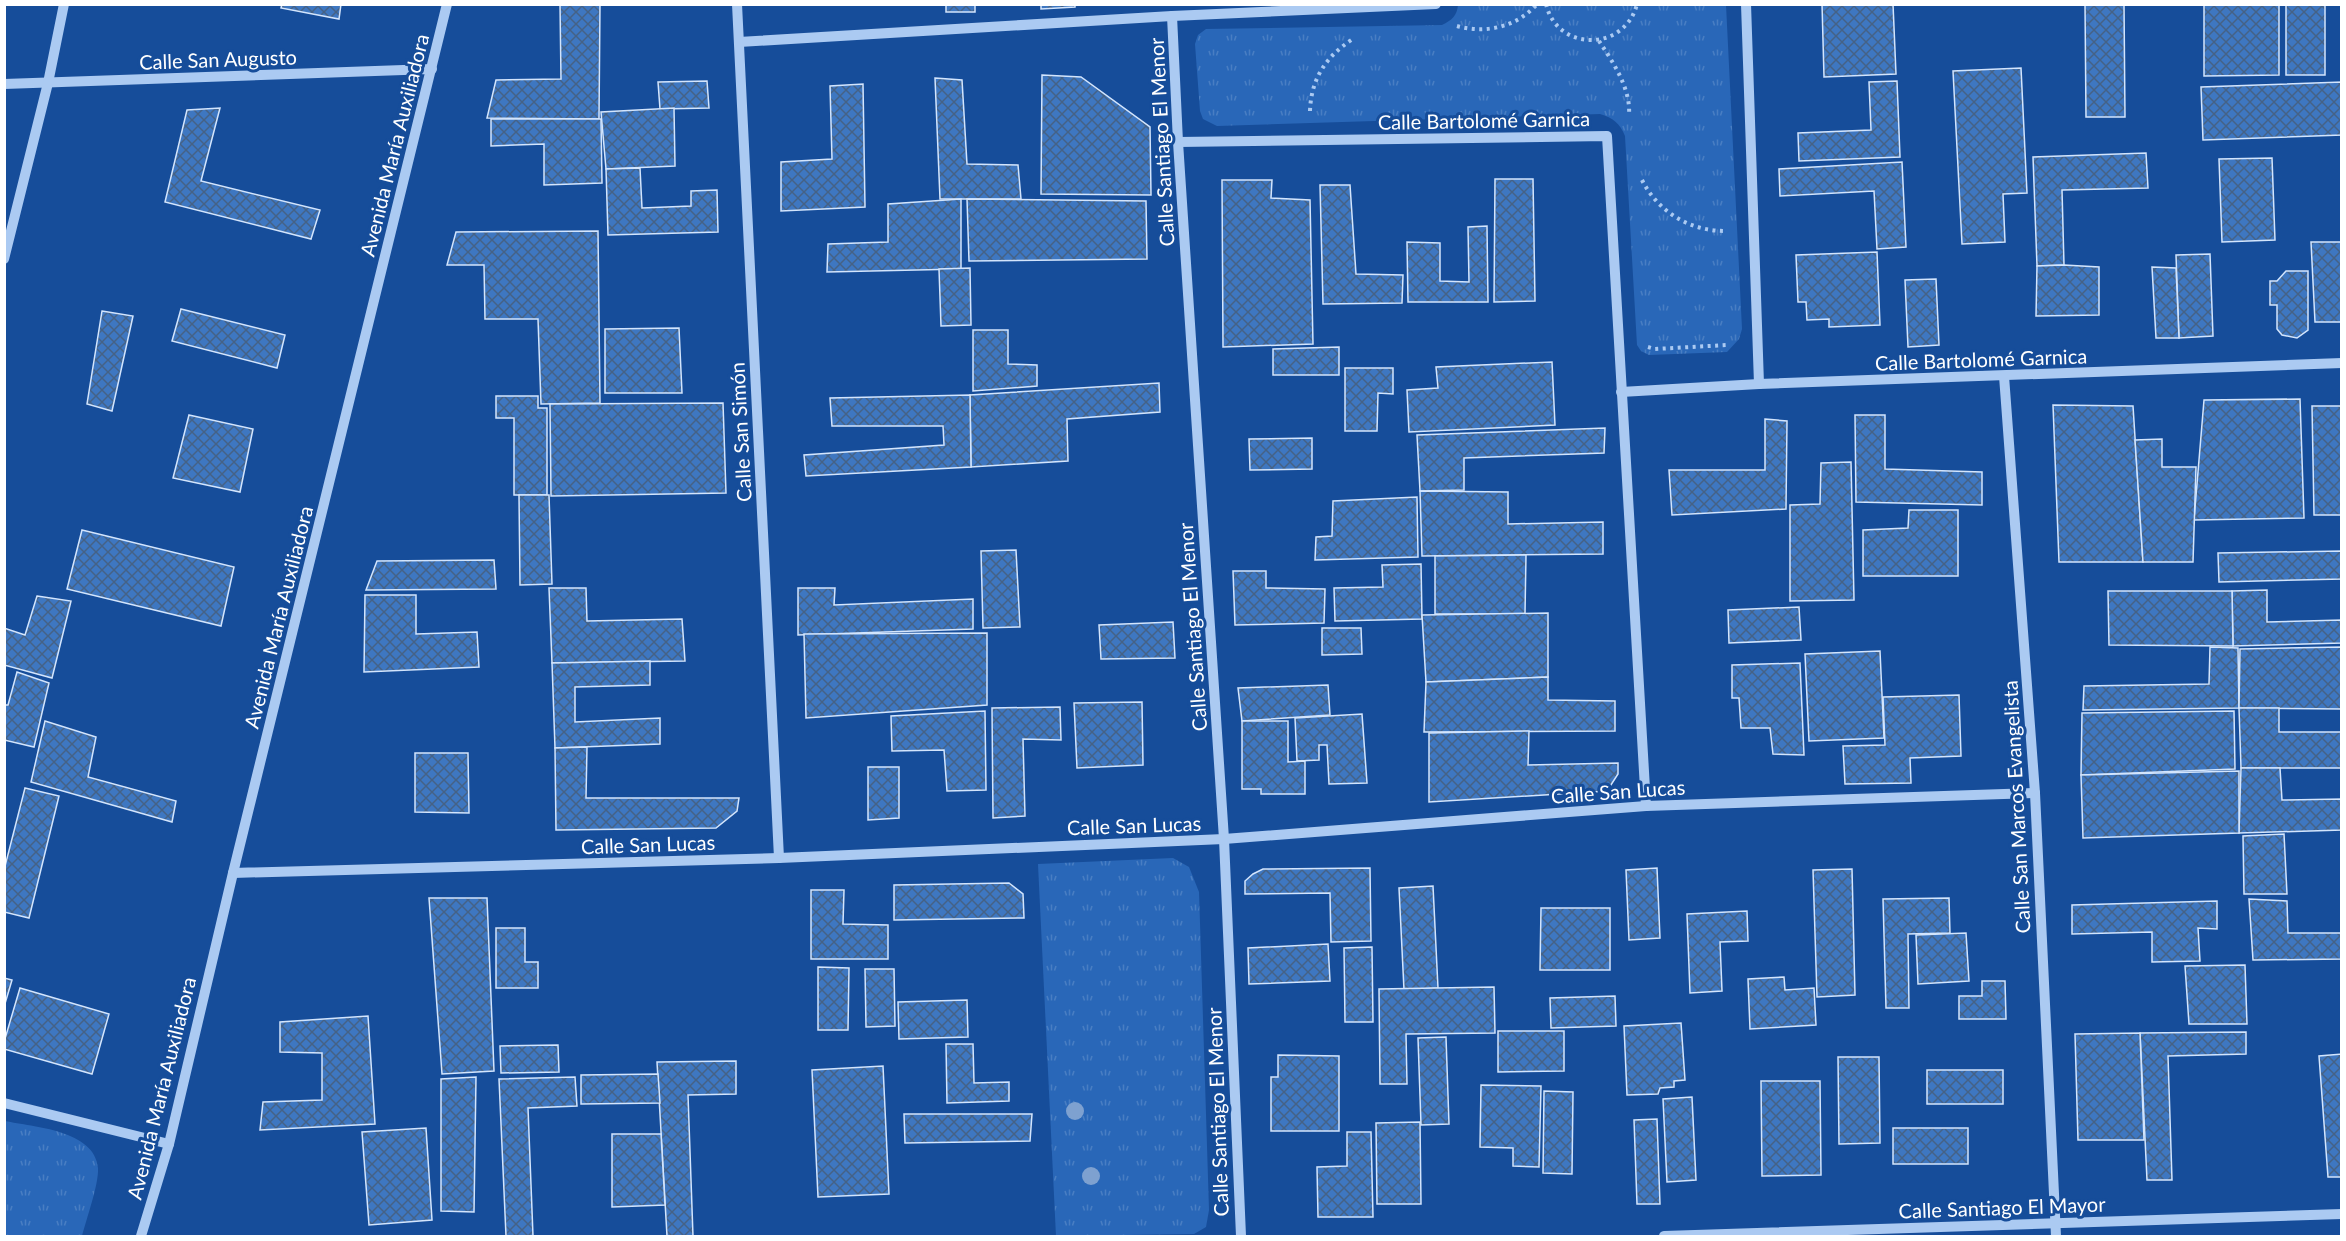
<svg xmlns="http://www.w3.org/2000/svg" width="2346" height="1241" font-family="Lato,sans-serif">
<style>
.park{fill:url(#park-tufts)}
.building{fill:url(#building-cross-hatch);stroke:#d3e5fd;stroke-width:1.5}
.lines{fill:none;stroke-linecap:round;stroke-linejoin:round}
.path{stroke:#abcaf2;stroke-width:4;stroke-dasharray:3 4.5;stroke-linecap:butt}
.minor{stroke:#abcaf2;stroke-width:10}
.tree{fill:#7ea1d0}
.labels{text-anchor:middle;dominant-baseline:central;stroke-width:6;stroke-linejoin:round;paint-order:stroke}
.street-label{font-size:20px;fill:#fff;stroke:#164d9a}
</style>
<defs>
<pattern id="park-tufts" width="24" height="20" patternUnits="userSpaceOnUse" patternTransform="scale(1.5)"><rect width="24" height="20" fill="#2967b8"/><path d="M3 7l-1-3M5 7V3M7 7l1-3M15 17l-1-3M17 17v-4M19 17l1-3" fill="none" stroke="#497ec3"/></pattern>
<pattern id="building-cross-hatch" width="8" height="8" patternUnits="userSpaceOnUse" patternTransform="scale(1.5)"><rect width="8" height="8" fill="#3e77c1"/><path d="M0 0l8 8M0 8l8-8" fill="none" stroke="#456286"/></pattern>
</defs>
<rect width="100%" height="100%" fill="#164d9a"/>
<g class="park">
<path d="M1458,5h268l16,324 -3,10 -12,13 -78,3 -8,-4 -4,-6 -12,-209c-5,-13 -12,-18 -25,-22l-383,12 -14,-7 -3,-8 -5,-67 3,-9 8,-6 236,-4c10,-5 15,-9 16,-20z"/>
<path d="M1173,858l16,9 10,25 10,318 -3,17 -12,7 -138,2 -18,-372z"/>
<path d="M5,1121c28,6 90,9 93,47 1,16 -12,52 -16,68h-77z"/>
</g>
<g class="building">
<path d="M282,4h59l-2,15 -58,-11z"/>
<path d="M560,4h40l-1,115 -112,-1 9,-38 65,-1z"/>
<rect x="946" y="4" width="29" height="8"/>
<path d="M1041,4h34v3l-34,2z"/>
<path d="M1822,4h71l3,70 -72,3z"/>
<path d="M2085,4h39l1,113h-39z"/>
<path d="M2204,4h75v71l-75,1z"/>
<rect x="2286" y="4" width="39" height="71"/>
<path d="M2021,68l6,125 -24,1 2,48 -43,2 -9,-173z"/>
<path d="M1042,75l39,2 69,50 1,68 -110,-1z"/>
<path d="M935,78l27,2 5,84 51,1 3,34h-81z"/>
<path d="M707,81l2,27 -49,1 -2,-27z"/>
<path d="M1897,81l3,76 -101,4 -1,-28 73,-3 -2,-48z"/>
<path d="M2342,82v53l-139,5 -2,-53z"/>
<path d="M863,84l2,123 -84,4v-49l51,-3 -2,-73z"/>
<path d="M220,108l-19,73 119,29 -9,29 -146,-37 22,-92z"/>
<path d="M674,108l1,58 -69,3 -5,-57z"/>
<path d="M491,119h110l1,64 -58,2v-41l-53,2z"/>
<path d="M2146,153l2,35 -86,2 2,75 -27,1 -4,-109z"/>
<path d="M2272,158l3,82 -53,2 -3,-83z"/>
<path d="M1902,162l4,85 -29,2 -3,-58 -94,5 -1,-27z"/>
<path d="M640,168l2,40 49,-2v-15l26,-1 1,42 -110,3 -2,-66z"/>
<path d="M1495,179h38l2,122 -41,1z"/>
<path d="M1222,180h50l-1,18 39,2 3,144 -90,3z"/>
<path d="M1320,185h30l6,89 47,1 -1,28 -79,1z"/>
<path d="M961,199v70l-134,3 1,-28 60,-2v-38z"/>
<path d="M967,199l179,2 1,58 -178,2z"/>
<path d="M1487,226l1,76h-80l-1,-60 33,1v38l29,1 -1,-55z"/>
<path d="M598,231l2,172 -59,1 -3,-85h-53l-1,-54h-37l9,-33z"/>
<path d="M2311,242h31v80h-27z"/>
<path d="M1877,252l3,73 -51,2v-8l-22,1 -1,-18h-8l-2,-47z"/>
<path d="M2210,254l3,82 -34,2 -3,-83z"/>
<path d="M2064,265l35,2v48l-63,1 1,-50z"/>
<path d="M2152,267l24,1 3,70h-23z"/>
<path d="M970,268l1,57 -30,1 -2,-57z"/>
<path d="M2286,271h22v59l-11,8 -15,-3 -5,-6v-24h-7v-24h7z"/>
<path d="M1936,279l3,66 -31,2 -3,-67z"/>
<path d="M181,309l104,26 -8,33 -105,-27z"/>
<path d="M102,311l31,5 -21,95 -25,-7z"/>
<path d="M679,328l3,65h-77v-64z"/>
<path d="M973,330h35v34l29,1v21l-64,5z"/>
<path d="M1339,347v28h-66v-26z"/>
<path d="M1552,362l3,63 -146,7 -2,-42 31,-2 -2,-21z"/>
<path d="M1345,368h48v26l-15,-1 -1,38h-32z"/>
<path d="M1159,383l1,29 -93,7 1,42 -97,6 -1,-72z"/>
<path d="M970,395l1,72 -165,9 -2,-21 140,-10 -1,-19h-111l-2,-28z"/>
<path d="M496,396h42v12h9v87h-33v-77h-18z"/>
<path d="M2300,399l4,119 -110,2 10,-120z"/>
<path d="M723,403l3,90 -175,3 -1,-92z"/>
<path d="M2053,405l80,1 10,156h-84z"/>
<path d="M2312,406h30v109h-28z"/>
<path d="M189,415l64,14 -13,63 -67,-14z"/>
<path d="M1855,415h30v54l97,3v33l-126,-3z"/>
<path d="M1765,419l22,2 -1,88 -114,6 -3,-45h96z"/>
<path d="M1605,428l-1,25 -140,5v32l-44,1 -3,-56z"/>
<path d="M1312,438v31l-62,1 -1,-31z"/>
<path d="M2162,439v28h34l-3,95h-50l-8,-122z"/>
<path d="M1851,462l3,138 -64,1v-96l30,-1 1,-41z"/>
<path d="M1420,491l88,1v32l95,-2v32l-181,2z"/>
<path d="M519,495h30l3,89 -32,1z"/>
<path d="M1417,497l1,60 -103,3 1,-23 16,-1 1,-35z"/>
<path d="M1909,510h49v66h-95v-46l45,-2z"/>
<path d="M82,530l152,37 -13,59 -154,-37z"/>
<path d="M1016,550l4,77 -37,1 -2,-77z"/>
<path d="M2342,551v28l-123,3 -1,-29z"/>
<path d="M1526,555l-1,59h-90v-58z"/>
<path d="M494,560l2,29 -130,1 11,-29z"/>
<path d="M1421,564l1,55 -87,2 -1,-33 49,-1 -1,-22z"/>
<path d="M1233,571h33v17l59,1 -1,34 -89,2z"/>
<path d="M549,588h37l1,33 95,-2 3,42 -133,2z"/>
<path d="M798,588h37l-1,17 139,-6v30l-175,6z"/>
<path d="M2267,590v32l75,-2v23l-109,3 -1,-55z"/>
<path d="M2108,591h124l1,55 -124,-1z"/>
<path d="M365,595h51v39l61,-2 2,35 -115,5z"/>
<path d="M37,596l34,5 -19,77 -48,-13v-37l21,7z"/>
<path d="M1799,607l2,33 -72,3 -1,-33z"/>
<path d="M1548,613v64l-122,5 -4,-67z"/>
<path d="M1173,622l2,36 -74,1 -2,-34z"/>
<path d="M1322,628h39l1,26 -40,1z"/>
<path d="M987,633v72l-181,13 -2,-84z"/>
<path d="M2210,647l28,1 1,60 -156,2 1,-24 125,-2z"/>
<path d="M2342,647v62l-103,-1 1,-59z"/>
<path d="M1880,651l4,87 -75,3 -4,-87z"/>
<path d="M650,661v24l-75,2v35l85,-4v26l-105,4 -3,-85z"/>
<path d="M1800,663l4,92 -31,-1 -3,-26h-29l-2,-30h-7v-33z"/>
<path d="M17,672l32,11 -15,64 -30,-7v-35h4z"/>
<path d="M1548,677v23l67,1v30l-191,1 2,-50z"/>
<path d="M1328,685l2,30 -88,6 -4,-33z"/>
<path d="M1959,695l2,61 -51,2 1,25 -66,1 -2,-38 42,-1 -2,-48z"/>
<path d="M1142,702l1,63 -66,3 -3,-65z"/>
<path d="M1060,707l1,33 -38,-1 2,77 -32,2 -1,-110z"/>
<path d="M2239,708h40v24h63v36h-101z"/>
<path d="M985,711l1,79 -39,1 -3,-41 -52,1 -1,-35z"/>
<path d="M2234,711l1,58 -154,6 1,-62z"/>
<path d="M1362,714l5,69 -38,1 -2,-39h-8v15l-22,1 -2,-43z"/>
<path d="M45,721l51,16 -8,40 88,24 -4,21 -141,-40z"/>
<path d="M1242,721h46v41l17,-1v33h-44v-5h-19z"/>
<path d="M1529,731l-1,34 90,-2v11l-11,17 -178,11v-69z"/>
<path d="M587,747l-1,51h153l-2,13 -21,17 -160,2 -1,-82z"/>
<path d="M415,753h53l1,60 -54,-1z"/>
<path d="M868,767h31v51l-31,2z"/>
<path d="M2241,768h39l2,32 60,-1v31l-103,3z"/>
<path d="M2239,771v62l-156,5 -2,-63z"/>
<path d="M25,788l34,8 -30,122 -25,-6v-42z"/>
<path d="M2284,834l3,60h-43l-1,-58z"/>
<path d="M1370,868l1,73 -40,1 -1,-49 -85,1v-13l8,-7 10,-5z"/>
<path d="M1657,868l3,70 -31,2 -3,-70z"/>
<path d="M1852,869l3,126 -38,2 -4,-127z"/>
<path d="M1009,883l14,11 1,24 -130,2v-35z"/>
<path d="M1433,886l5,102 -34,2 -5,-102z"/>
<path d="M811,890h33l-1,34 45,1v34h-77z"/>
<path d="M429,898h58l7,173 -52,3z"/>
<path d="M1949,898l1,35 -42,1 1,74h-23l-3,-109z"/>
<path d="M2249,899l38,2 1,32h54v26l-89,1z"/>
<path d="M2217,901v28l-19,-1 2,33 -48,1v-30l-80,2v-29z"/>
<path d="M1541,908h69v62h-70z"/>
<path d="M1747,911l1,30 -28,1 2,49 -32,2 -3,-79z"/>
<path d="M496,928h29v34h13v26h-42z"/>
<path d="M1966,933l3,48 -51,3 -2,-49z"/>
<path d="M1328,944l2,37 -81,3 -1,-36z"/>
<path d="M1372,947l1,75h-28l-1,-74z"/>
<path d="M2245,965l2,59h-58l-4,-58z"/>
<path d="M818,967l31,1 -1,62h-30z"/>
<path d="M865,969h29l1,57 -29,1z"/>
<path d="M1784,977l1,13 29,-2 2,37 -66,4 -2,-50z"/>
<path d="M4,978l8,2 -8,27z"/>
<path d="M1982,981h23l1,38h-47v-23h23z"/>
<path d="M1494,987l1,46 -89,1 1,50h-27l-1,-95z"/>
<path d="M20,988l89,26 -17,60 -88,-25v-7z"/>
<path d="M1615,996l1,30 -65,2 -1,-30z"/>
<path d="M967,1000l1,37 -69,2 -1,-37z"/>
<path d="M368,1016l7,108 -115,6 3,-28 59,-2v-47l-42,-1v-30z"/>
<path d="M1681,1023l4,57 -11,1v6l-14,1 -2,6 -31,1 -3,-69z"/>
<path d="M1498,1031h66v40l-66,1z"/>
<path d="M2246,1032v22l-78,2 4,124h-25l-7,-147z"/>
<path d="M2140,1033l4,107h-66l-3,-106z"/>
<path d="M1446,1037l3,87 -28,1 -3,-87z"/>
<path d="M946,1044h27l1,39 35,-1v19l-62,2z"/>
<path d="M558,1045l1,27 -58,1 -1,-27z"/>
<path d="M2342,1054v123h-14l-9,-121z"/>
<path d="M1278,1055l61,1v75h-68v-54h7z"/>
<path d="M1838,1057h41l1,86 -41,1z"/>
<path d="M736,1061v33l-48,1 5,141h-26l-10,-174z"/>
<path d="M883,1066l6,128 -71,3 -6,-127z"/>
<rect x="1927" y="1070" width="76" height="34"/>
<path d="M658,1074l2,29 -79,1v-29z"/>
<path d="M476,1077l-2,135 -33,-1v-132z"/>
<path d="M575,1077l2,29 -49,2 5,128h-27l-7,-157z"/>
<path d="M1761,1081h59l1,94 -59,1z"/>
<path d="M1481,1085l60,1 -2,81 -26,-1v-18l-33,-1z"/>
<path d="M1544,1091l29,1 -1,82 -29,-1z"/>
<path d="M1692,1097l4,83 -29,2 -4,-83z"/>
<path d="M904,1114h128l-2,27 -125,2z"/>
<path d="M1657,1119l3,85h-23l-3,-84z"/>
<path d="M1420,1122l1,82h-44l-1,-81z"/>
<path d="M426,1128l6,92 -63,5 -7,-93z"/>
<rect x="1893" y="1128" width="75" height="36"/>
<path d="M1347,1132h24l2,85h-55l-1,-50 30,-1z"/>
<path d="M612,1134h49l4,71 -53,2z"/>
</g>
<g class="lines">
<g class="path">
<path d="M1546,4c11,48 79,48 91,0"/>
<path d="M1457,26c29,8 60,1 80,-22"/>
<path d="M1599,41c14,21 32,48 30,74"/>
<path d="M1310,111c1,-32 16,-55 43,-72"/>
<path d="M1642,180c16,32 48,51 83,51"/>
<path d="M1648,347l7,2 72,-4"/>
</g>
<g class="minor">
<path d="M737,4l42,854"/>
<path d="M1746,4l13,380"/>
<path d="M1172,16l6,126 46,697 17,397"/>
<path d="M739,42l433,-26 264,-12"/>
<path d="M4,84l428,-15"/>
<path d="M1178,142l429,-6 39,670"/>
<path d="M4,259l44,-176 16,-79"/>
<path d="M2004,376l31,417 21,443"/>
<path d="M1621,392l138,-8 583,-21"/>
<path d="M233,873l546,-15 445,-19 422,-33 389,-13"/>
<path d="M4,1103l165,41"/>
<path d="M141,1236l28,-92 64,-271 214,-869"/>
<path d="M1664,1236l678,-22"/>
</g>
</g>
<g class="tree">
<circle cx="1075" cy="1111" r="9"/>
<circle cx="1091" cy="1176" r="9"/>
</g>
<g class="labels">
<g class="street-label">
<text transform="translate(218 59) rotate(-2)">Calle San Augusto</text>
<text transform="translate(1484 120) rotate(-1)">Calle Bartolomé Garnica</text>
<text transform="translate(1161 142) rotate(-93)">Calle Santiago El Menor</text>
<text transform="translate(394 145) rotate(-76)">Avenida María Auxiliadora</text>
<text transform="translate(1981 359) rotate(-2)">Calle Bartolomé Garnica</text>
<text transform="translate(740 432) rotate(-93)">Calle San Simón</text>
<text transform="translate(278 617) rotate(-76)">Avenida María Auxiliadora</text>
<text transform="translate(1192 627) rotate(-94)">Calle Santiago El Menor</text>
<text transform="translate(1618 791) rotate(-4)">Calle San Lucas</text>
<text transform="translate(2016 807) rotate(-93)">Calle San Marcos Evangelista</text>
<text transform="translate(1134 825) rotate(-2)">Calle San Lucas</text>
<text transform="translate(648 844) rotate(-2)">Calle San Lucas</text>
<text transform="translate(161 1088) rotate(-76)">Avenida María Auxiliadora</text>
<text transform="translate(1217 1112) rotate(-92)">Calle Santiago El Menor</text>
<text transform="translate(2002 1207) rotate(-2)">Calle Santiago El Mayor</text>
</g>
</g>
<rect width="2346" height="1241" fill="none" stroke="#ffffff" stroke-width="12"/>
</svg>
